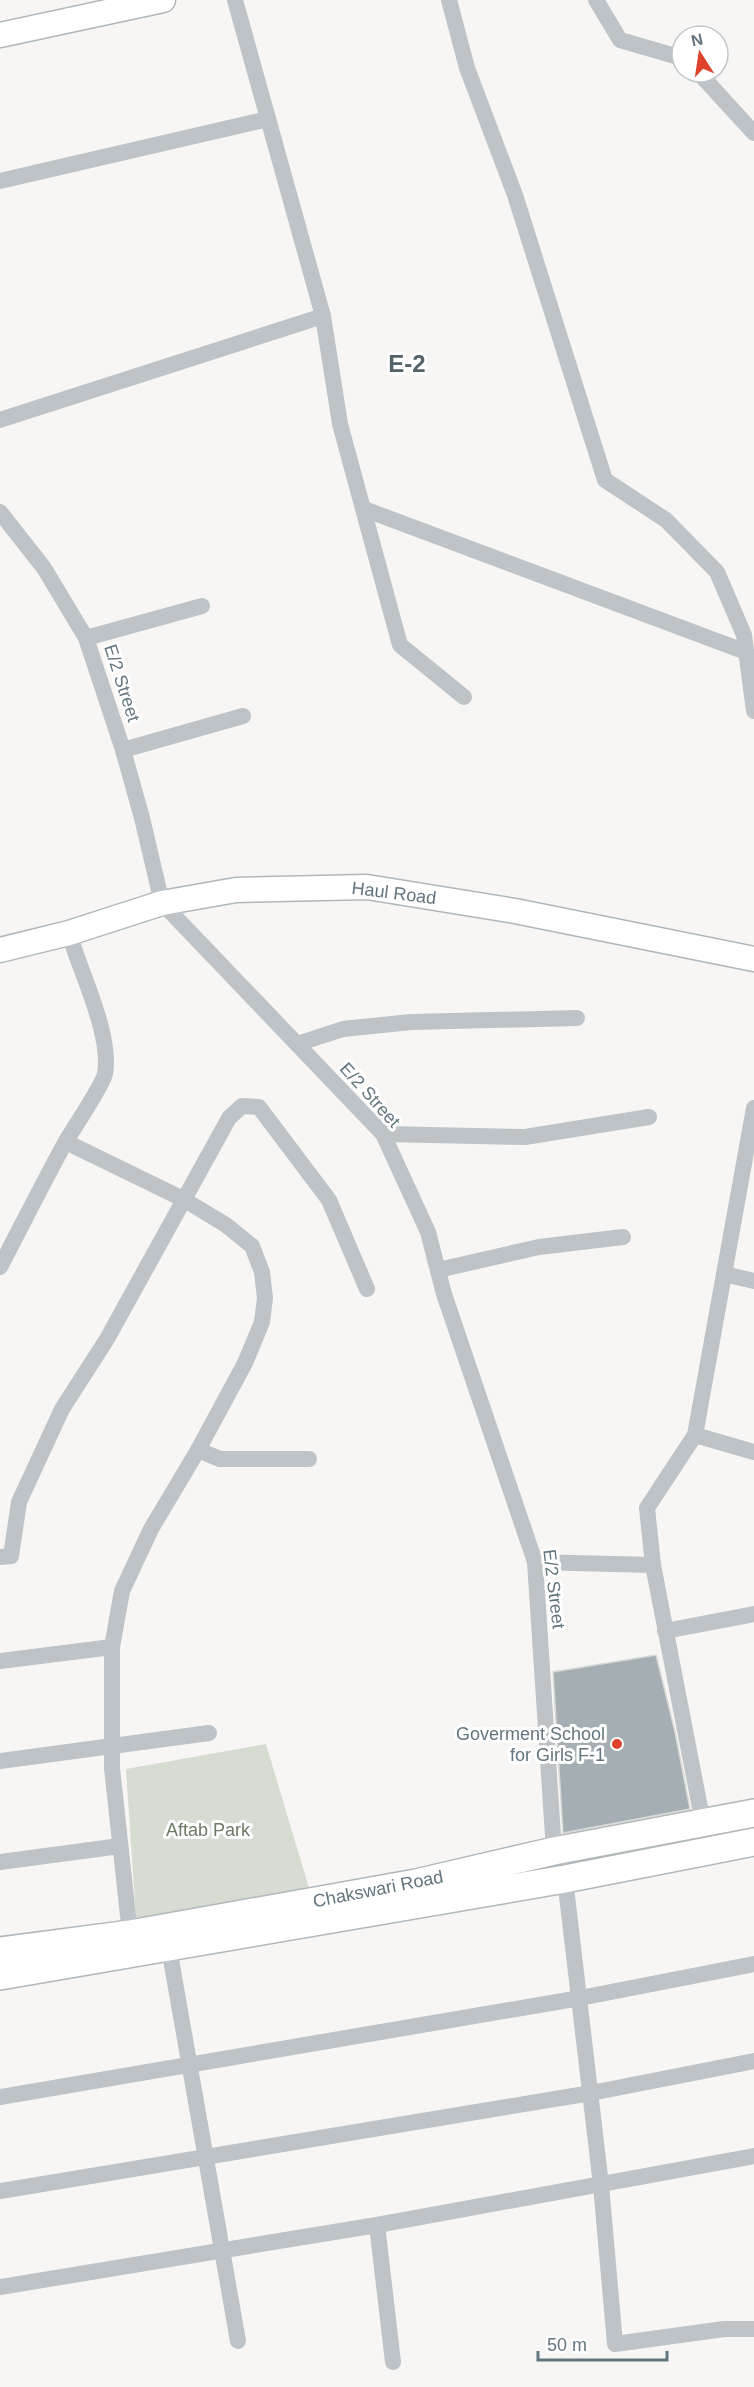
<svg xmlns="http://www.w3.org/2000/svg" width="754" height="2387" font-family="Arial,sans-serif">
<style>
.green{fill:#d7dcd3}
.building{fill:#a5afb3;stroke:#d8d8d6;stroke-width:1.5}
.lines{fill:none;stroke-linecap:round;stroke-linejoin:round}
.secondary-casing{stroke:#b0b7ba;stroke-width:27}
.primary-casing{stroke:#b1b7ba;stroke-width:30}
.street{stroke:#bdc3c6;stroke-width:16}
.secondary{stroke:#fff;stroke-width:24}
.primary{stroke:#fff;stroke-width:27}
.poi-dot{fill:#de422d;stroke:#fff;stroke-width:2}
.labels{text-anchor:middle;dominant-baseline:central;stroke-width:6;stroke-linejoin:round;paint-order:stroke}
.street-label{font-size:18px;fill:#63757e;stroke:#fff}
.poi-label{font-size:18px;fill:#63757e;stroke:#fff;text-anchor:end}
.park-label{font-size:18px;fill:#6c7b65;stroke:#fff}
.district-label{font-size:24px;font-weight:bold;fill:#546269;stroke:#fff}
</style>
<rect width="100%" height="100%" fill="#f7f6f4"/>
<path class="green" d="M266,1744l43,144 -173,31 -10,-150z"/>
<path class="building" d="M656,1655l19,77 15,77 -127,24 -10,-161z"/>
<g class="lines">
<g class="secondary-casing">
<g id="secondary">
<path d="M0,35l163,-35"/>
<path d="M0,950l69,-17 93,-30 74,-13 131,-3 148,24 239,48"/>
</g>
</g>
<g class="primary-casing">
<g id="primary">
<path d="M0,1951l130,-17 286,-51 138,-32 200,-38"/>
<path d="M0,1976l565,-97 189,-37"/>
</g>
</g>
<g class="street">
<path d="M235,0l88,316 17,108 60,221 64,52"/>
<path d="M449,0l18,68 48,127 90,285 61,40 51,52 27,63 10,76"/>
<path d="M596,0l24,40 62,18"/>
<path d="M698,72l56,61"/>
<path d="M0,181l268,-62"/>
<path d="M0,420l323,-104"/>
<path d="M364,509l382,143"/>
<path d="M0,512l44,56 42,70 37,112 19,68 20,85 221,231 45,98 16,62 91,268 19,289"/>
<path d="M86,638l116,-32"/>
<path d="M123,750l120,-34"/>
<path d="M297,1044l46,-15 68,-7 166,-4"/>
<path d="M383,1134l142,3 124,-20"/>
<path d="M66,1142l117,57 43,26 26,21 10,26 3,26 -3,24 -17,41 -47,87 -47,79 -29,62 -10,56v121l18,166"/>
<path d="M0,1267c22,-42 43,-84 66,-126 8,-13 36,-55 39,-67 7,-40 -25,-102 -36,-141"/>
<path d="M438,1270l101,-23 84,-10"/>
<path d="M724,1274l30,7"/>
<path d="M695,1435l59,17"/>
<path d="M198,1450l22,9h89"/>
<path d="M0,1557l11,-1 8,-54 43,-93 45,-70 122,-221 13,-12 17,1 70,93 38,89"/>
<path d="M535,1562l118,3"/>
<path d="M665,1631l89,-17"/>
<path d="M0,1661l112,-14"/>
<path d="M0,1761l209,-28"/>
<path d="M703,1823l-50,-258 -6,-57 48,-73 59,-327"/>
<path d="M0,1862l120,-16"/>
<path d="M565,1879l36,306 14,159 109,-15h30"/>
<path d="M169,1948l69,393"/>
<path d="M0,2097l580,-99 174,-34"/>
<path d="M0,2191l591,-98 163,-32"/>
<path d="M377,2225l16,137"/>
<path d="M0,2287l377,-62 377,-69"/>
</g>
<use href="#secondary" class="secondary"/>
<use href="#primary" class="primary"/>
</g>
<circle class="poi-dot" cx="617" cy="1744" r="6"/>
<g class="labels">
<g class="street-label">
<text transform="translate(122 683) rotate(72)">E/2 Street</text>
<text transform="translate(394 893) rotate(7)">Haul Road</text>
<text transform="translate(370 1095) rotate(48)">E/2 Street</text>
<text transform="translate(554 1589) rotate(83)">E/2 Street</text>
<text transform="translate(378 1889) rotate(-11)">Chakswari Road</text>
</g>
<g class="poi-label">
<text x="605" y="1734">Goverment School<tspan x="605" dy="21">for Girls F-1</tspan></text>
</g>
<g class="park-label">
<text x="208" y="1830">Aftab Park</text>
</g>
<g class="district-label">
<text x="407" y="363">E-2</text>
</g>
</g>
<g transform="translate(700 54) rotate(348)"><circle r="28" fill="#ffffff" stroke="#c1c8cb" stroke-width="1.5"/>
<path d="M0-4.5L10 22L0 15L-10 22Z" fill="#de422d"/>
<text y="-9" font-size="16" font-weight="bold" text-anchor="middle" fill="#63757e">N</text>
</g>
<path d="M538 2351v9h129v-9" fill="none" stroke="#63757e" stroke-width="3"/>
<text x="547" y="2351" font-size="18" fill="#63757e" stroke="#ffffff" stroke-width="4.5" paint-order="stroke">50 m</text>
</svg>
